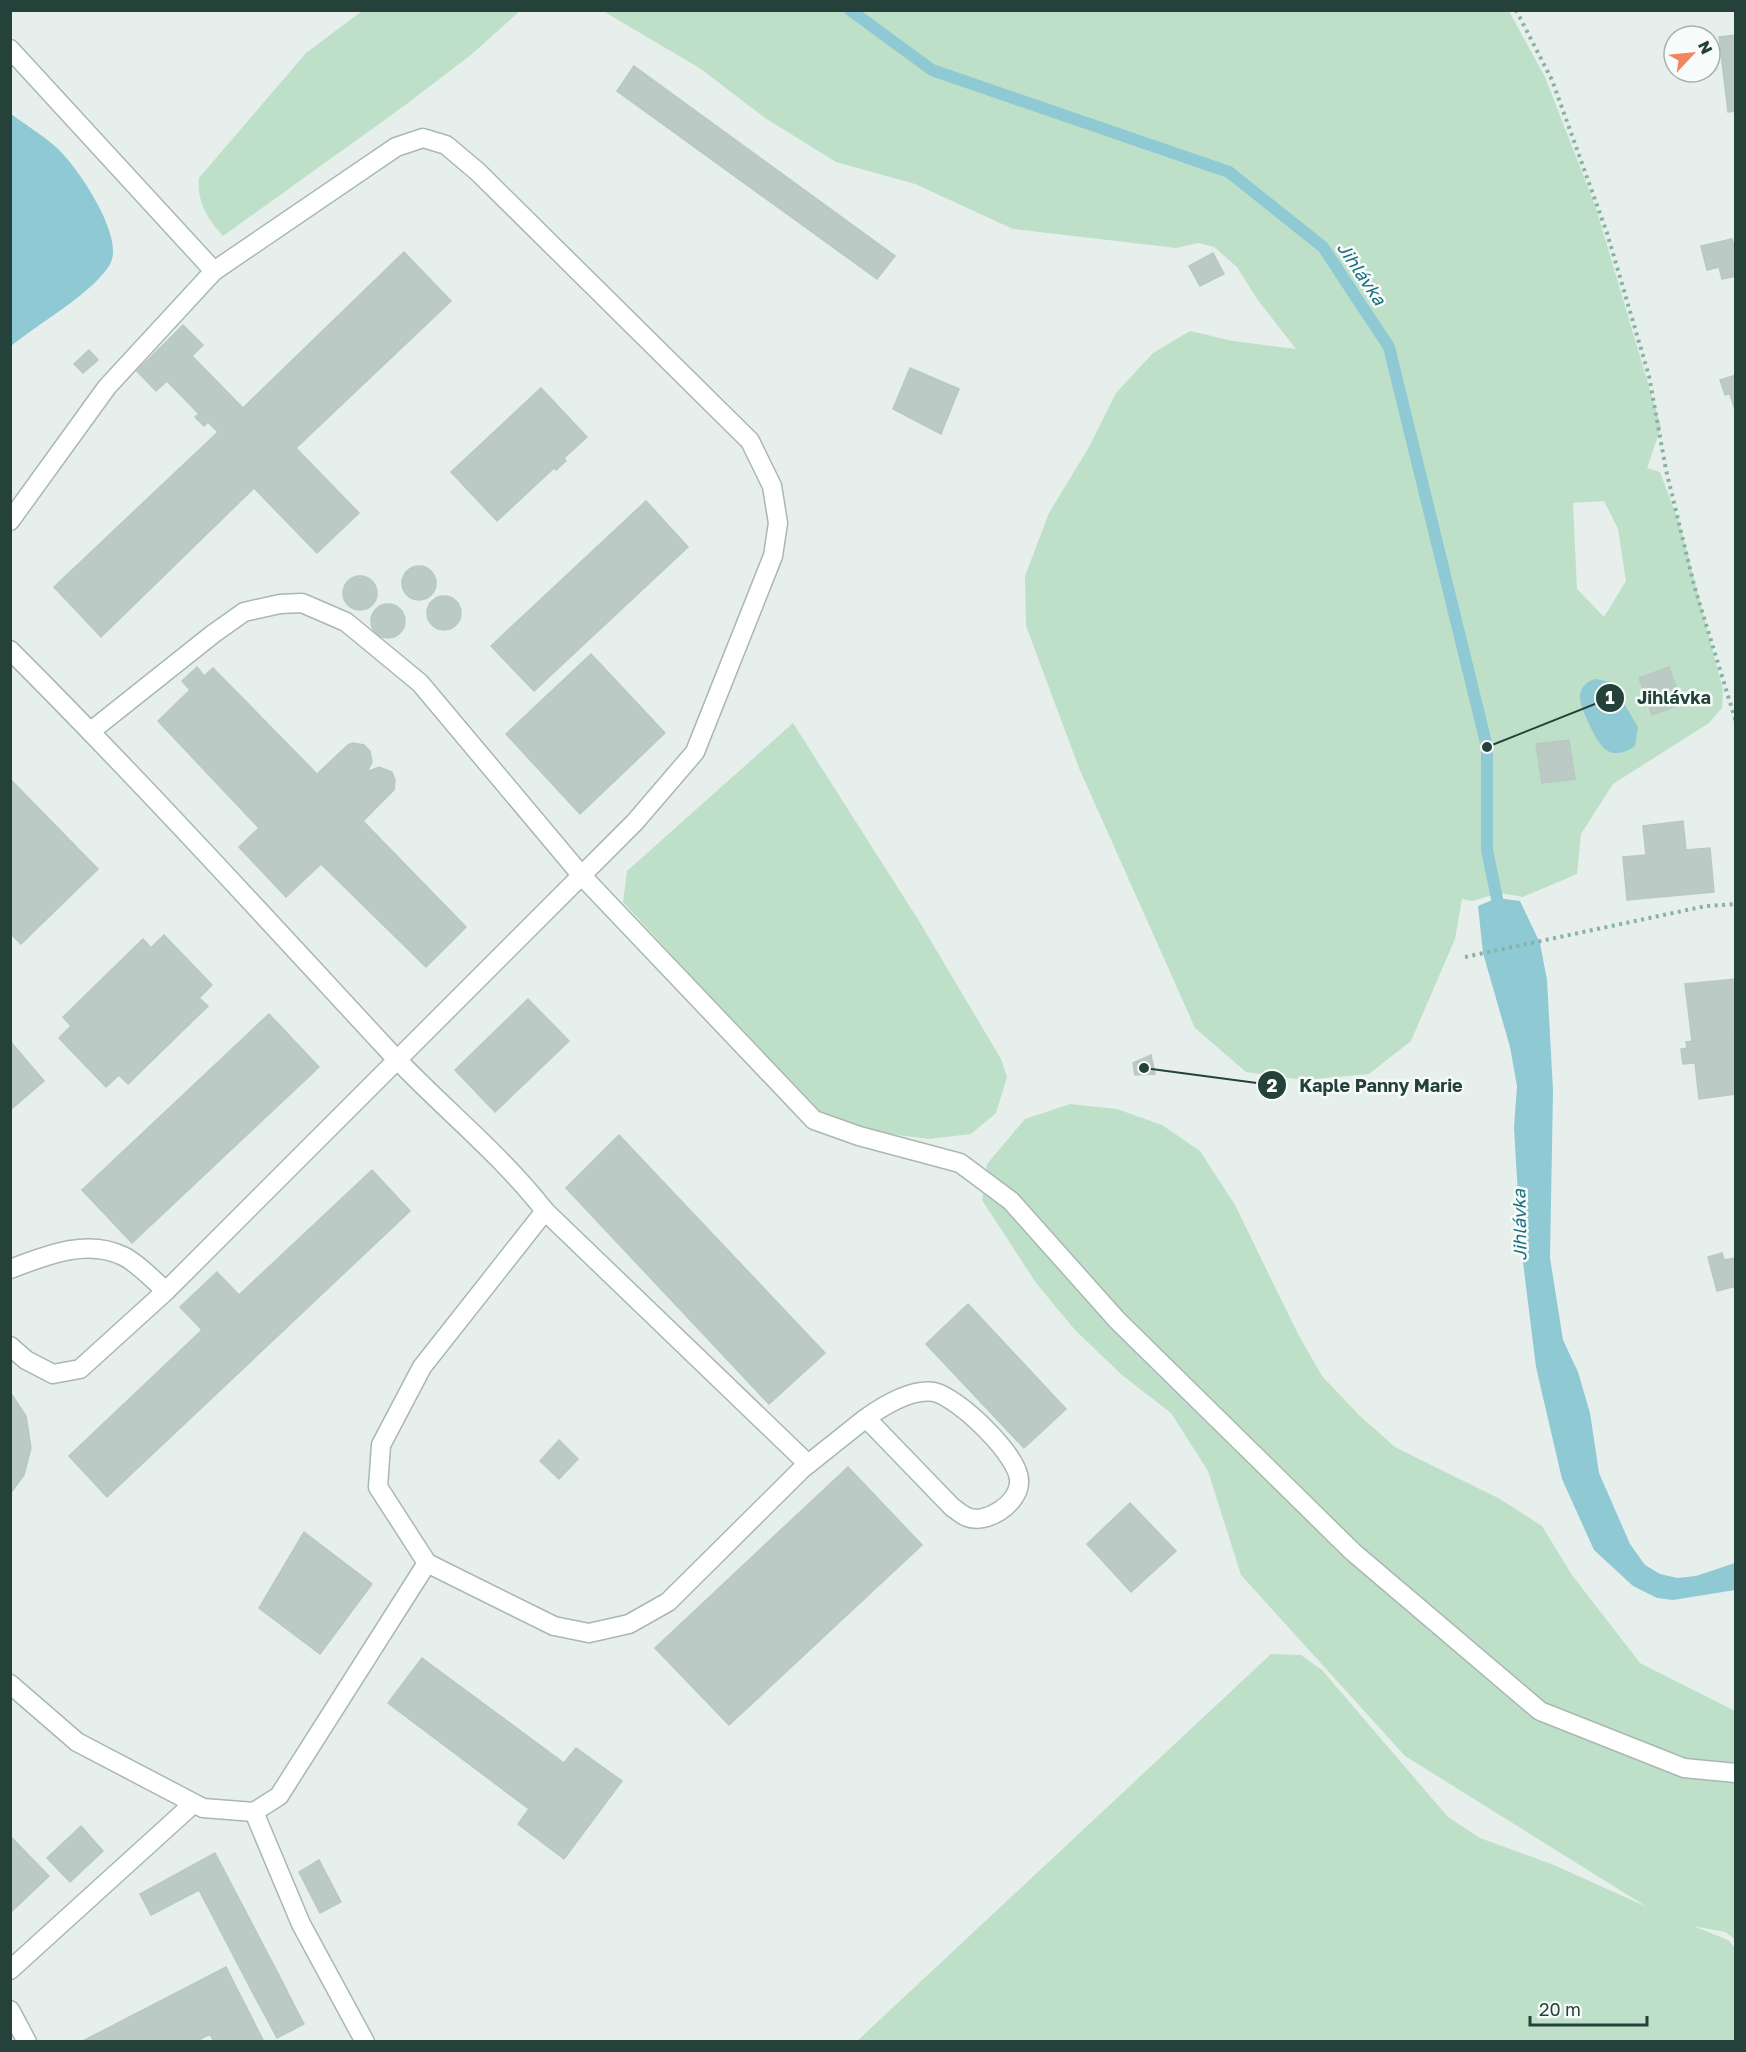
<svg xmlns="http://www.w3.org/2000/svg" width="1746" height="2052" font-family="'Golos Text',sans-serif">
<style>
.green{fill:#bfe0c8;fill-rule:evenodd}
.water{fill:#8ec9d4}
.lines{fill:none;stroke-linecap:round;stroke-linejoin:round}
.stream{stroke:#8ec9d4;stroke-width:12}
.building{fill:#bbcac4;stroke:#b8c9c2;stroke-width:1.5}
.service-casing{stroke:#a8b8b2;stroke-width:21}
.path{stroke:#86b3a5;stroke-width:4;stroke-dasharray:3 4.5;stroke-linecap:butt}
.service{stroke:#fff;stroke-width:18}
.labels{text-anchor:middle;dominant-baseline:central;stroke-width:5;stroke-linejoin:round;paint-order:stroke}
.water-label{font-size:18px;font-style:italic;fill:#1c6f80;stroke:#f7fbf9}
.leader{fill:none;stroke:#24423a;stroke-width:2}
.callout-dot{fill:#24423a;stroke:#f7fbf9;stroke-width:2}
.mark-label{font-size:18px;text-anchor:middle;font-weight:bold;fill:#fff}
.callout-label{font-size:18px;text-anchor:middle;font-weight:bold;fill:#24423a;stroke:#f7fbf9;stroke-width:5;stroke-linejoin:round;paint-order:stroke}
</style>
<rect width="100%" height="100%" fill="#e6efeb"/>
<g class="green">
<path d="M362,11h158l-48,43 -68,52 -181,130c-16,-18 -26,-33 -24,-58l107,-125z"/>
<path d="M603,11h906l36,66 51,131 65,219 -14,41 13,4 20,53 43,165 -1,18 -13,15 -96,61 -32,50 -4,40 -54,23 -23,-4 -28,8 -10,-2 -7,40 -44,102 -42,33 -65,6 -58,-8 -51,-44 -116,-260 -53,-142 -1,-50 24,-63 40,-66 27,-54 37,-40 37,-22 43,10 63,8 -39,-50 -20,-32 -23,-20 -16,-4 -22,5 -163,-19 -98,-45 -79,-22 -71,-44 -64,-49zM1604,501l14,28 8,52 -22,36 -27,-28 -4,-86z"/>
<path d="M793,723l126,198 82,138 6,18 -11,36 -25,21 -42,5 -61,-8 -52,-19 -193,-210 4,-31z"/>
<path d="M1070,1104l47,5 45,16 38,26 35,54 63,129 24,42 37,39 36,32 105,52 42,27 30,49 68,88 95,48v228l-10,-7 -32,-6 35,14 7,8v93l-879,1 415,-388 30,1 21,15 126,147 32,21 74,27 93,42 -242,-151 -164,-181 -33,-104 -37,-58 -49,-38 -47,-45 -39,-47 -54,-83 5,-36 38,-45z"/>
</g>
<g class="water">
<path d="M11,114c16,12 37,24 51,39 18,19 65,87 47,113 -19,29 -70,57 -98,80z"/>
<path d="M1595,679l16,3 27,45 -3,19c-27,18 -36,-1 -47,-24 -3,-8 -9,-19 -8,-27 1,-9 8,-14 15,-16z"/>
<path d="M1497,898l23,3 20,42 7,37 6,110 -3,168 13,82 15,32 12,41 9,60 31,71 15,21 15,9 17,4 19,-2 39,-13v27l-62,10 -16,-2 -24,-12 -39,-36 -32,-71 -26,-112 -15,-121 -7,-118 3,-42 -7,-39 -27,-94 -5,-47z"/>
</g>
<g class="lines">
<path class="stream" d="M850,10l82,60 297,102 94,75 66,100 98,400v103l13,63"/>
</g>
<g class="building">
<path d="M1736,35v76l-8,1 -9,-75z"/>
<path d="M634,66l261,190 -18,23 -260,-188z"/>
<path d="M1732,239l4,15v22l-14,3 -3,-12 -12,3 -6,-24z"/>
<path d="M404,252l47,49 -155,147 63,65 -42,40 -63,-65 -153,149 -47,-50 164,-155 -10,-10 -4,4 -9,-9 4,-3 -32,-33 -11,10 -19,-20 46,-46 20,20 -11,11 51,52z"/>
<path d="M1213,253l11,21 -24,12 -11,-20z"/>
<path d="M89,350l9,10 -15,13 -9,-9z"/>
<path d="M910,368l49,21 -18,45 -48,-25z"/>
<path d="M1736,375v35h-1l-5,-16 -5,1 -5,-15z"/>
<path d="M541,388l46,49 -23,21 2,3 -10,9 -2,-2 -57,53 -46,-49z"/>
<path d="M646,501l42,46 -154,144 -43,-45z"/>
<circle cx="419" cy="583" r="17"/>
<circle cx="360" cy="593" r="17"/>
<circle cx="444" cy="613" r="17"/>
<circle cx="388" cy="621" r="17"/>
<path d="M591,654l74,79 -85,81 -74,-80z"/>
<path d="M197,667l7,9 9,-8 104,106 31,-29 5,-2 11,2 6,6 2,11 -5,10 12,-5 13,5 3,8 -1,10 -31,31 103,106 -40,40 -105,-103 -35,33 -47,-50 20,-19 -101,-107 32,-31 -8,-9z"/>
<path d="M1669,667l13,37 -30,11 -13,-37z"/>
<path d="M1569,740l6,39 -33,4 -6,-39z"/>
<path d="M10,779l88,90 -77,75 -11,-11z"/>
<path d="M1683,821l3,29 24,-2 4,44 -87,8 -4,-43 23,-2 -3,-29z"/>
<path d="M164,935l48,50 -13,13 9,8 -80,78 -9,-9 -13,12 -47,-49 12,-12 -8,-9 80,-78 8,9z"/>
<path d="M1736,979v58l-44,4 -7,-57z"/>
<path d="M528,999l41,42 -74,71 -40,-42z"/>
<path d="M269,1014l50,53 -187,176 -50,-53z"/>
<path d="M1736,1037v57l-37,5 -4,-36 -12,1 -2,-15 6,-1 -1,-6z"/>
<path d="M10,1041l34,40 -34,29z"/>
<path d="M1151,1055l4,19 -20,1 -2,-12z"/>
<path d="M619,1135l206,218 -56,51 -203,-216z"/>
<path d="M372,1170l38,41 -303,286 -38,-41 133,-126 -22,-23 37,-35 22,23z"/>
<path d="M1722,1253l2,7 12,-2v28l-19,5 -9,-34z"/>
<path d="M968,1304l98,105 -42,39 -98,-104z"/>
<path d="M10,1392l16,24 5,32 -7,27 -14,19z"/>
<path d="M559,1440l19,19 -19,20 -19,-18z"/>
<path d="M848,1467l74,78 -193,180 -74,-77z"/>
<path d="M1130,1503l46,48 -45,41 -44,-48z"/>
<path d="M304,1532l68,52 -52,70 -61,-46z"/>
<path d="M422,1658l142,105 12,-15 46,33 -58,78 -46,-35 11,-15 -141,-106z"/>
<path d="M81,1826l22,25 -33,31 -23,-24z"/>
<path d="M10,1836l39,40 -39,37z"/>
<path d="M215,1853l68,130 -28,14 -56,-107 -48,25 -11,-21z"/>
<path d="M319,1860l22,42 -21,11 -21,-41z"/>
<path d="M226,1967l38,75h-50l-4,-8 -15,8h-114z"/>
<path d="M283,1983l10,20 -27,14 -11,-20z"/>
<path d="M293,2003l11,21 -27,14 -11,-21z"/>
</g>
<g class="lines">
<g class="service-casing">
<g id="service">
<path d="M10,49l204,222"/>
<path d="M10,521l97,-134 107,-116 182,-124 27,-9 23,7 32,27 272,269 22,45 6,37 -5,33 -78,196 -60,70 -469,469 -86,78 -27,5 -27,-14 -16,-14"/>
<path d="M10,650c130,130 253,265 377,399 51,55 112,103 158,162l-123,156 -41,78 -3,42 49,76 127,63 35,7 40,-9 39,-22 134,-133 64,-51 86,89c4,3 10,8 15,10 19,8 51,-13 52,-34 3,-25 -61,-86 -85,-91 -22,-4 -51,14 -68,26"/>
<path d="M91,731l122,-97 31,-22 36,-8 22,-1 44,19 74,61 162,193 232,244 45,16 101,27 51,38 106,119 236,232 187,159 144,57 52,5"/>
<path d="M545,1211l263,253"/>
<path d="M10,1269c35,-13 76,-31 113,-13 15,7 30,24 43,35"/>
<path d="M10,1684l67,58 126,66 51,4 25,-16 148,-233"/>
<path d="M254,1812l47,112 64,118"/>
<path d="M10,1970l183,-166"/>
<path d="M10,2010l17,32"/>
</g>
</g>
<g class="path">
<path d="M1516,10l36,70 55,153 42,143 17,94 28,115 42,137"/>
<path d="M1465,957l241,-51 30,-2"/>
</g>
<use href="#service" class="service"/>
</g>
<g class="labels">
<g class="water-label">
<text transform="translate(1362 273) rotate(56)">Jihlávka</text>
<text transform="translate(1519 1225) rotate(-91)">Jihlávka</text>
</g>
</g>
<path class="leader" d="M1487 747L1610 698M1144 1068L1272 1085"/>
<g class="callout-dot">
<circle cx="1487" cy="747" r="6"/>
<circle cx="1144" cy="1068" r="6"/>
<circle cx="1610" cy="698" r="15"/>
<circle cx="1272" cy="1085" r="15"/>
</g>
<g class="mark-label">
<text x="1610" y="704">1</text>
<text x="1272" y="1092">2</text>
</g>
<g class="callout-label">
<text x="1674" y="704">Jihlávka</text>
<text x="1381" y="1092">Kaple Panny Marie</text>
</g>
<rect width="1746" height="2052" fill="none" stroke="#24423a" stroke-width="24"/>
<g transform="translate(1692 54) rotate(64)"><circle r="28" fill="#f7fbf9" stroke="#a3b1ad" stroke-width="1.5"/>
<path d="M0-4.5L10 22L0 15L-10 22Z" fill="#f4845f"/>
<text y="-9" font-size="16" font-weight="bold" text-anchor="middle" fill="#24423a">N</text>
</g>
<path d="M1530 2016v9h117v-9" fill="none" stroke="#24423a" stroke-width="3"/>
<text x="1539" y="2016" font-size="18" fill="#24423a" stroke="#f7fbf9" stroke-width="4.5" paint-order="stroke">20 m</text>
</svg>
